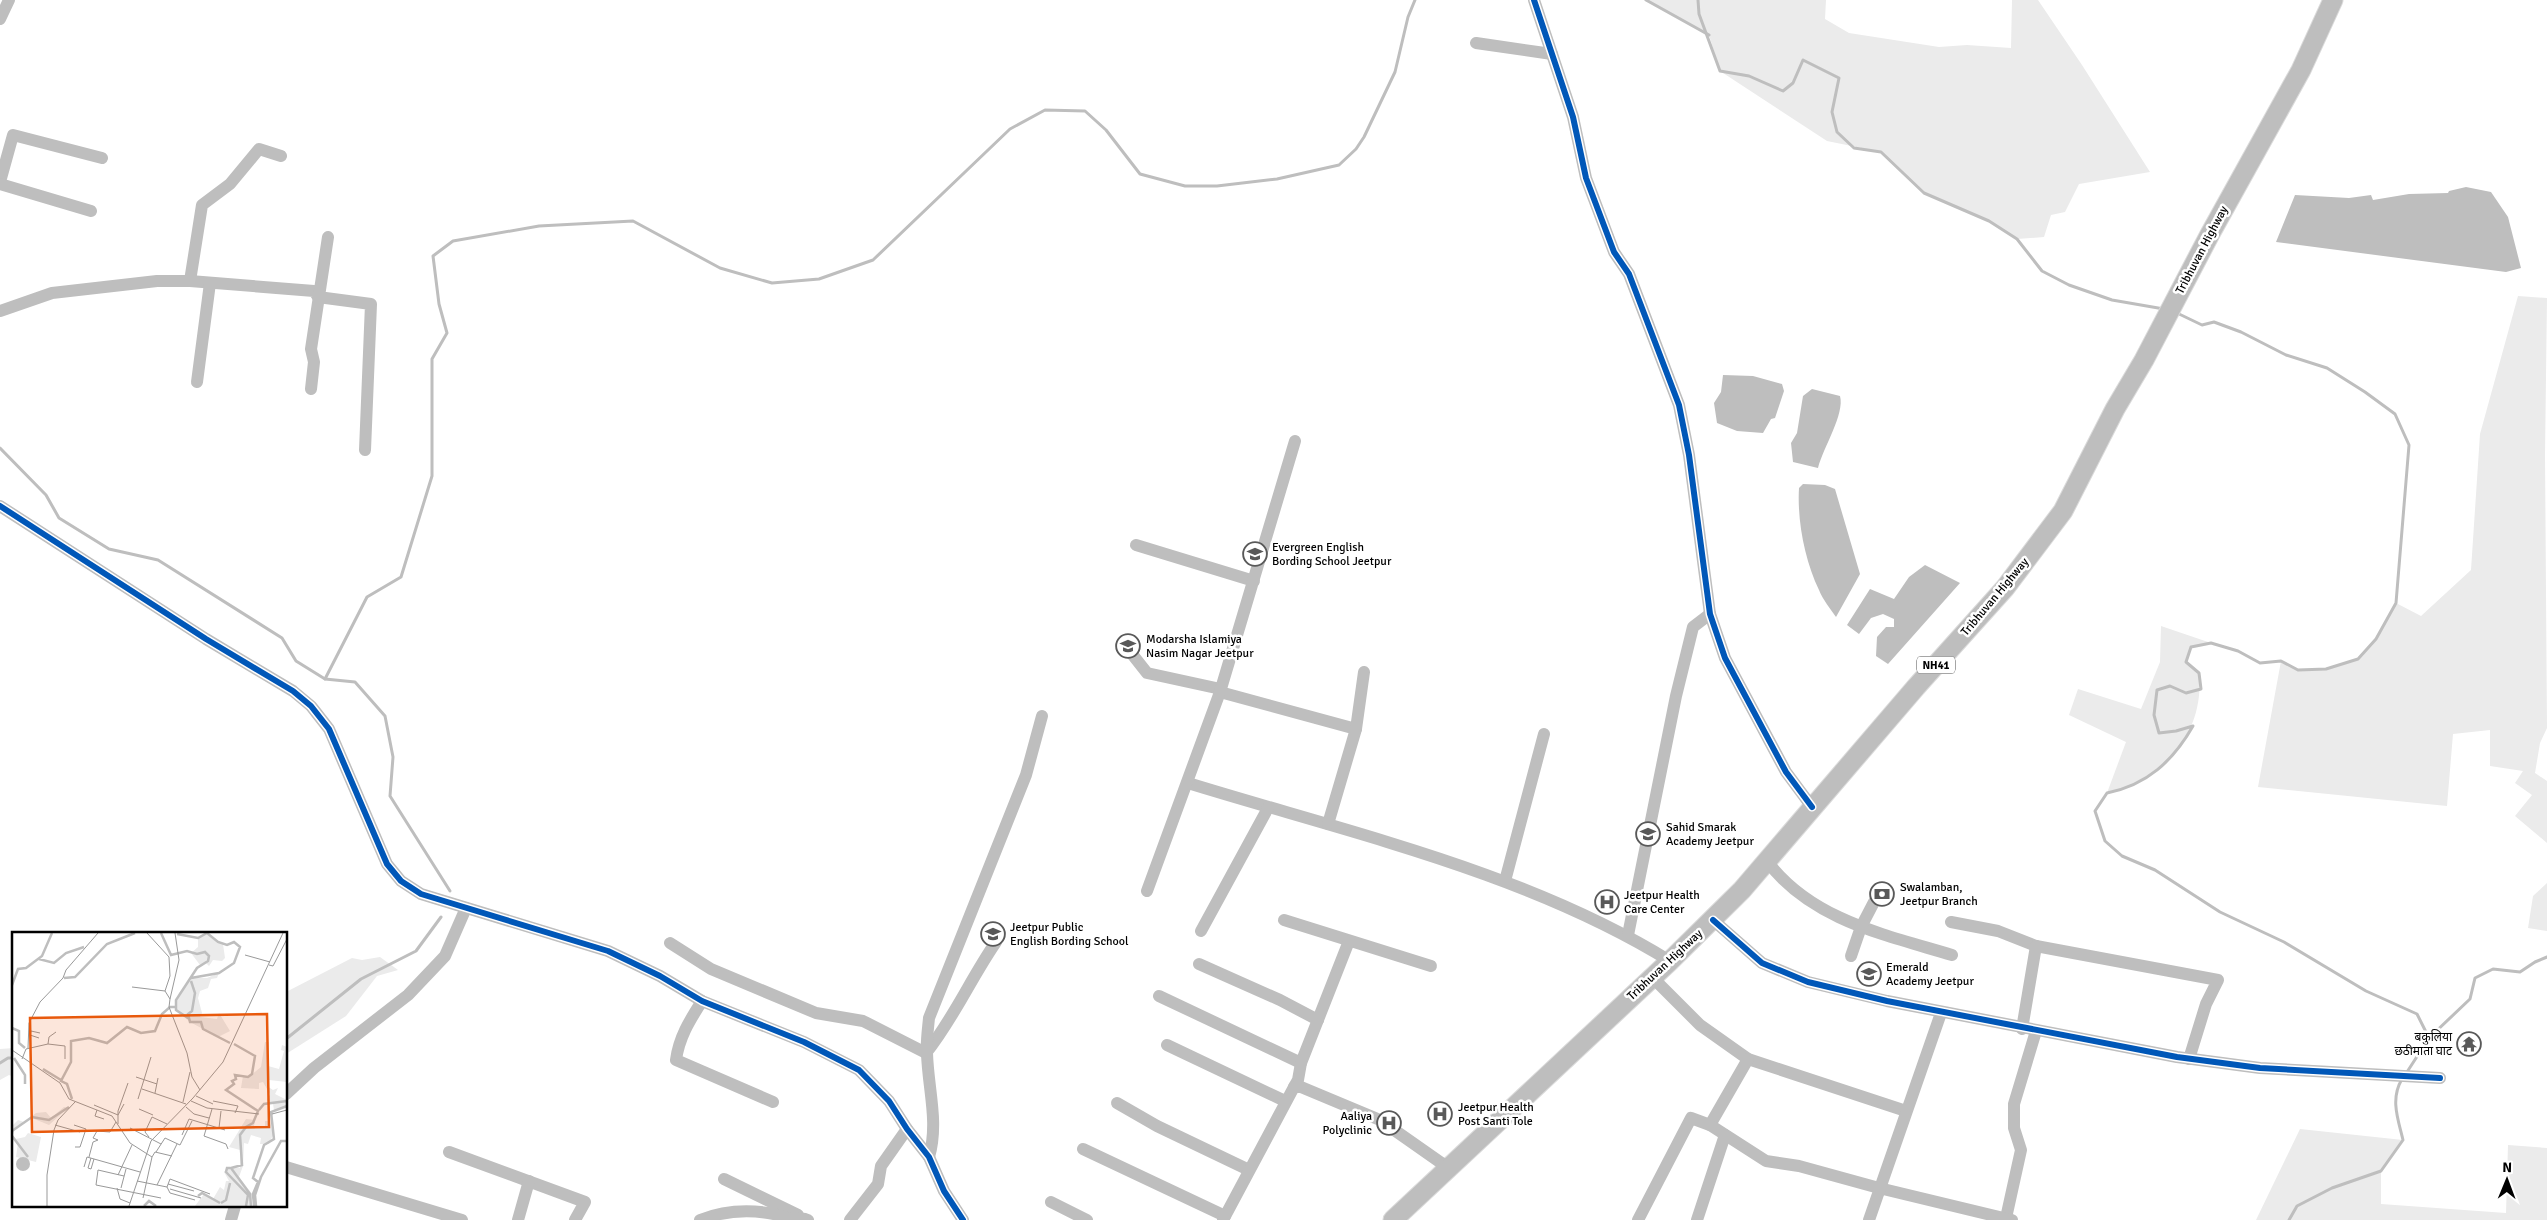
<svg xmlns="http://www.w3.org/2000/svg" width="2547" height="1220" font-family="Signika,'Noto Sans Devanagari',sans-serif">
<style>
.green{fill:#ebebeb}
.water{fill:#bebebe}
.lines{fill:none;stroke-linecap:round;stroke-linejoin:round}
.stream{stroke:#bebebe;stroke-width:3}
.highway-casing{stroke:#dbdbdb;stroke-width:21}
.minor{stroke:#bebebe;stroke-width:12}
.highway{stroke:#bebebe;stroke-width:19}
.cycleway-casing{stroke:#fff;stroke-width:9}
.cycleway{stroke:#0057b8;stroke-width:6}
.labels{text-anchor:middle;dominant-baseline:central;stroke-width:5;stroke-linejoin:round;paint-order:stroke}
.shield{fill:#fff;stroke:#4c4c4c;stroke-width:1}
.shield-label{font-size:11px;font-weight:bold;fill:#000}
.street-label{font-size:12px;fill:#000;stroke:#fff}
.poi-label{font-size:12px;fill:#000;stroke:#fff;text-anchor:start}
.inset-river{fill:none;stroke:#bebebe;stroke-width:2.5}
.inset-road{fill:none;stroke:#999;stroke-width:1}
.view{fill:#e8590c;fill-opacity:0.15;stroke:#e8590c;stroke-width:2.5}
.inset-edge{fill:none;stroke:#000;stroke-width:2.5}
</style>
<rect width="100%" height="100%" fill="#fff"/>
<g class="green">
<path d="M1646,0h180l-1,19 24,14 90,14 28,-2 44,3 1,-48h26l44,65 68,107 -71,12 -14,28 -14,3 -7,22 -27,2 -28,-18 -65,-28 -43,-41 -54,-11 -107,-70 -11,-36z"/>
<path d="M2518,296l29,2 -2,157 2,273 -7,15 -5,30 12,8v62l-32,-27 17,-21 -17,-12 8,-12 -33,-5v-36l-37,4 -6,72 -189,-19 23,-126 17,9 28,-1 32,-10 18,-20 20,-36 25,13 50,-46 9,-136z"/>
<path d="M2161,626l50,17 -20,4 -5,14 13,12c6,59 -35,108 -92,120l19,-51 -57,-27 9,-26 63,20 19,-47z"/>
<path d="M2547,883v48l-19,-3 5,-32z"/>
<path d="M380,957l18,13 -21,6 -31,40 -60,38v-62l66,-34 10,2z"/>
<path d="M14,1048v29l-5,-2 -9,5v-31z"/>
<path d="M2300,1129l103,11 -22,31v33l125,9 2,-68 39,3v72h-291z"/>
</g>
<g class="water">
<path d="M2466,187l25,5 17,25 13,51 -15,4 -230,-30 19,-47 54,3 22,-3 2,5 36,-6 39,-1 1,-2z"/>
<path d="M1723,375l30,1 29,8 2,7 -9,27 -4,1 -8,14 -26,-2 -20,-8 -3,-20 7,-11z"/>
<path d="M1812,389l28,7c5,18 -17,52 -22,72l-25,-6 -2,-19 6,-10 6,-37z"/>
<path d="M1803,484l22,1 10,4 25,85 -24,43c-6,-9 -13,-17 -17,-27 -14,-29 -22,-69 -20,-102z"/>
<path d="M1925,565l35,18 -72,81 -12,-8 1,-19 9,-10h8v-8l-11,-5 -12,4 -12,16 -12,-9 23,-36 24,10 15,-22z"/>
</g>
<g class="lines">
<g class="stream">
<path d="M1646,0l63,35"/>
<path d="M1698,0l1,14 21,57 29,5 34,15 10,-8 10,-23 36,18 -7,34 5,20 17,16 27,4 43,41 65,28 28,18 25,32 27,14 43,15 52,9"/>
<path d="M2177,313l25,12 12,-3 27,10 45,23 41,13 38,24 30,22 14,31 -13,158 -20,36 -18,20 -32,10 -28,1 -17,-9 -21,2 -22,-12 -27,-8 -20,4 -5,15 13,11 2,16 -15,4 -16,-7 -13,4 -3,25 5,18 17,-2 17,-5c-20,35 -46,59 -86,67l-12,18 10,30 17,15 33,14 65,42 64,30 82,49 51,23 12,24 -22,34"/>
<path d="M0,448l46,47 13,23 50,31 49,11 124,78 14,23 29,18"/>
<path d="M450,891l-60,-95 3,-39 -8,-41 -30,-34 -30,-3 42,-82 34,-20 31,-101v-117l15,-26 -8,-29 -6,-48 20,-15 86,-15 94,-5 87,47 52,15 47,-4 54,-19 137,-131 35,-19 40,1 21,19 34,44 45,12h32l60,-7 62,-14 17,-16 8,-12 31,-65 13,-55 7,-17"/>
<path d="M2429,1038l41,-39 5,-21 18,-9 27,3 15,-10 12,-5"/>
<path d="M286,1039l75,-60 55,-28 25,-34"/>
<path d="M0,1063l8,-5h6"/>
<path d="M2289,1220l8,-14 35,-18 49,-17 22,-31c-5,-21 -13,-41 -1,-61"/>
</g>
<g class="highway-casing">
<path id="highway" d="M1393,1220l277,-259 72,-71 174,-203 89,-99 58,-77 52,-102 29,-49 66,-126 91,-164 32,-70"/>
</g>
<g class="minor">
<path d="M1534,0l39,117 13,61 28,74 15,22 50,131 10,50 21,159 15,44 61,114 26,35"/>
<path d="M0,19l9,-19"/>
<path d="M1476,43l76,11"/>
<path d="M0,182l13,-47 89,23"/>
<path d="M0,184l91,27"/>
<path d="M190,281l12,-76 28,-21 29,-35 22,7"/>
<path d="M0,311l52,-18 105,-12h33l124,10 4,6 53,7 -6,146"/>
<path d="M197,382l13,-99"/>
<path d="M311,389l3,-27 -3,-13 17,-112"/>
<path d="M0,506l206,133 87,52 18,15 18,23 58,135 14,17 20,13 187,57 52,25 42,25 102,41 55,28 30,31 18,28 22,28 15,34 19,29"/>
<path d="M1136,545l118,36"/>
<path d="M1132,654l15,19 69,15 4,4 136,37"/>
<path d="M1188,783c162,50 338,89 482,178"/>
<path d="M1328,824l28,-95 8,-57"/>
<path d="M1767,861c44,59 119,74 185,94"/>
<path d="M1505,881l39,-147"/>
<path d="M1147,891l73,-199 75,-251"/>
<path d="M1284,920l147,46"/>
<path d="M1713,920l49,43 46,19 79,19 290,56 83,11 180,10"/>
<path d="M1951,922l47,9 38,15 182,34 -12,24 -17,55"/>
<path d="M1201,931l67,-123"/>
<path d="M1628,935l48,-239 17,-69 17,-13"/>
<path d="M670,943l41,26 105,44 47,8 63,32c28,-35 45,-75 70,-111"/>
<path d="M1851,956l10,-29 13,-25"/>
<path d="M1199,964l81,36 38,20"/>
<path d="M1653,978l47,47 48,34 158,52"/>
<path d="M1159,996l142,67"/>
<path d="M702,1001c-12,19 -23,36 -26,59l97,42"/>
<path d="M2022,1029l14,-83"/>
<path d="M1167,1045l118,56"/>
<path d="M1294,1087l4,-7 3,-17 48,-122"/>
<path d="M286,1094l28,-26 94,-73 37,-39 21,-48"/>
<path d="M1117,1103l40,23 92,44"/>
<path d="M1710,1125l38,-66"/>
<path d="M1083,1149l142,67"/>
<path d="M449,1152l136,50 -10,18"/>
<path d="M929,1157c10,-35 -1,-68 -2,-104 -1,-11 1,-24 2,-35l97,-243 16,-59"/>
<path d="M286,1167l176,53"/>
<path d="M724,1179l74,36"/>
<path d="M1051,1202l36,18"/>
<path d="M2006,1218l15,-68 -7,-22v-24l22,-73"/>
<path d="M231,1220l4,-14"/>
<path d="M518,1220l11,-39"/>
<path d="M700,1220c23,-9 48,-11 74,-6 6,1 13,5 19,5 6,0 9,-2 15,1"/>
<path d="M850,1220l28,-36 3,-18 26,-37"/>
<path d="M1223,1220l71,-133h7l79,33 67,47"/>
<path d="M1638,1220l53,-102 19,7 56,36 33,5 80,22 133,32"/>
<path d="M1697,1220l28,-85"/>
<path d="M1869,1220l72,-207"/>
</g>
<use href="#highway" class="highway"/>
<g class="cycleway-casing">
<g id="cycleway">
<path d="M1534,0l39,117 13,61 28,74 15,22 50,131 10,50 21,159 15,44 61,114 26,35"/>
<path d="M0,506l206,133 87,52 18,15 18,23 58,135 14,17 20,13 187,57 52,25 42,25 102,41 55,28 30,31 18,28 22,28 15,34 19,29"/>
<path d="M1713,920l49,43 46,19 79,19 290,56 83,11 180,10"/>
</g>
</g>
<use href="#cycleway" class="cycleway"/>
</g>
<defs>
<g id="school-ring" transform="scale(1.25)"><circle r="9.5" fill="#fff" stroke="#595959" stroke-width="1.5"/><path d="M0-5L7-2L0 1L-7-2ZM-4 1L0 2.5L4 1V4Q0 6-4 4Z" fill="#595959"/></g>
<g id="bank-ring" transform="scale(1.25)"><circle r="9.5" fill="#fff" stroke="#595959" stroke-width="1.5"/><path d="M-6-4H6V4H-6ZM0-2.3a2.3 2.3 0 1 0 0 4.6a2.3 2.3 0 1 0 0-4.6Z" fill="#595959"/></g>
<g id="hospital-ring" transform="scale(1.25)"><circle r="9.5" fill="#fff" stroke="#595959" stroke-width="1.5"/><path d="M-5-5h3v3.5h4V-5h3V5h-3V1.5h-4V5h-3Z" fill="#595959"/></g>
<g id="temple-ring" transform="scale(1.25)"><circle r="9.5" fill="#fff" stroke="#595959" stroke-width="1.5"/><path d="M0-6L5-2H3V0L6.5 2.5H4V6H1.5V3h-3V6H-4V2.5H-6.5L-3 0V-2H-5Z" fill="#595959"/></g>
</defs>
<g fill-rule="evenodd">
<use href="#school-ring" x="1255" y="554"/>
<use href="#school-ring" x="1128" y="646"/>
<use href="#school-ring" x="1648" y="834"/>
<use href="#bank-ring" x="1882" y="894"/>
<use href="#hospital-ring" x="1607" y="902"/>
<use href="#school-ring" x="993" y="934"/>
<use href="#school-ring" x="1869" y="974"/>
<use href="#temple-ring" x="2469" y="1044"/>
<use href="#hospital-ring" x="1440" y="1114"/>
<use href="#hospital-ring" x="1389" y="1123"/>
</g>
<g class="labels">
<rect class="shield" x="1917" y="656.5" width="38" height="17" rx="4"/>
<g class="shield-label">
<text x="1936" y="665">NH41</text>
</g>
<g class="street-label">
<text transform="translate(2202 250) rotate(-62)">Tribhuvan Highway</text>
<text transform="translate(1995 597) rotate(-50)">Tribhuvan Highway</text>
<text transform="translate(1665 965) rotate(-43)">Tribhuvan Highway</text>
</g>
<g class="poi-label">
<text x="1272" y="547">Evergreen English<tspan x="1272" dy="14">Bording School Jeetpur</tspan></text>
<text x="1146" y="639">Modarsha Islamiya<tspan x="1146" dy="14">Nasim Nagar Jeetpur</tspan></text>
<text x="1666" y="827">Sahid Smarak<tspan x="1666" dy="14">Academy Jeetpur</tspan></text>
<text x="1900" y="887">Swalamban,<tspan x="1900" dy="14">Jeetpur Branch</tspan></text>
<text x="1624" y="895">Jeetpur Health<tspan x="1624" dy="14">Care Center</tspan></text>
<text x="1010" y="927">Jeetpur Public<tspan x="1010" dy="14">English Bording School</tspan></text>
<text x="1886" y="967">Emerald<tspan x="1886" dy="14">Academy Jeetpur</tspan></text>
<text x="2452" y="1037" text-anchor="end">बकुलिया<tspan x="2452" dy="14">छठीमाता घाट</tspan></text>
<text x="1458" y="1107">Jeetpur Health<tspan x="1458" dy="14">Post Santi Tole</tspan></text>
<text x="1372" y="1116" text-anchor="end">Aaliya<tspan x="1372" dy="14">Polyclinic</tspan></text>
</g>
</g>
<g transform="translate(12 932)">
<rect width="275" height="275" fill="#fff"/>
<path d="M195,1l16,11 2,14 -3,3 -9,-1 -4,6 -3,-3 -6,2 -9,-12 7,-6v-9zM207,41l-2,5 -6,1 -3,9 -8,3 -2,7 4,15 -2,4 17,2 2,-6 11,18 -12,6 -28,-15 -14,-12v-6l3,-11 12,-15h16zM253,110h4l-1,24 11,3 5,-18 -3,-1 1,-5 5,2v35l-18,-2 -2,6 6,4 5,-2 -3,6 12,6v6l-7,3 -6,1 -1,-6 -6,-4 3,-6 -7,-12 -4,1v6l-18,-1 2,-12h7l11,-9zM52,175l4,1 -19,17 -17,-7 -17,11 -2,6 3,4 9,-2 3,-4 13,4 -5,25 -20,-5 2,-14 -6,-5v-12l6,-6 6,2 12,-9 10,-1 5,6zM234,187l9,1 -1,6 11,1v-6h5l3,14 -4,9h-9l1,-6 -10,-3 -3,9 -4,-1 -1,23 -4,11 17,22h-4l-1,7h-56l9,-12 9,5 7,-12 4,3 2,-9h3l-5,-9 3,-4h13v-18l-11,-3z" fill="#ebebeb"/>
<path d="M4 232a7 7 0 1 1 14 0a7 7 0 1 1-14 0Z" fill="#bebebe"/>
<path class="inset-river" d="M149,1l10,22 16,-4 10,3 8,-2 4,4 -1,5 -11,7 -21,32v10l12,8M165,2l21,4 9,-5 11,9 9,3 7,-3 6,5 -6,16 -15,10 -28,5M27,27l15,4 12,-10 18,-6M52,46l11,-1 32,-33 28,-11M179,49l4,12 -3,18 -4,3 2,8h11l2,7 27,14M0,53l6,-16 8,-1 16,-12 10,-23M0,96l7,3v12l6,5M222,112l21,12 -3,18 -4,3 -13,-2 1,4 -4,2 2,3 -8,6 32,21 -5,12 -7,4 -6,8 2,30 -11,3 19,26 1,12M2,126l11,17v9M31,137l18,11M60,167l-5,-15 -6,-3 10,-19v-21l18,-3 18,5 20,-16 14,6 14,-2 7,-17 8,-7h6M247,178l5,-6 23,-3M0,199l20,-14 17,3 20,-13M0,204l16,21M218,236h-3l-1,4 22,23 -2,11M186,264l4,-3 18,10M209,271l5,-3 4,-17M132,274l5,-5 7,5M242,274l-1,-12 5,-12 -5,-4 11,-33 10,-6 -3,-27 16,-6M244,274l-1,-11 6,-18 20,-36h6"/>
<path class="inset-road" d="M135,1l22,24 1,19 -5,15 5,8 -1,8 18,46 5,24 8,13M233,23l25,7M257,33l4,1 14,-27M120,55l33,4M158,67l9,-39 -4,-27M27,106l-9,-3 1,-4 9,2M36,112l1,-7 7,-5M16,116l1,-25 11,-21 23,-24 3,-8 32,-37M0,118l48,33 9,16 43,17 18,27 22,14 -9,41M10,127l4,-10 22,-5 17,2v13M124,145l21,7M130,157l44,15M143,161l3,-15M184,164l17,8M126,167l13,-42M179,169l16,7 52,6M201,169l25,5 -3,7M171,170l7,-30M82,173l24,10 6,-11M174,175l8,7 15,4M127,177l14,6M200,177l-8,27 22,8 2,5M85,178l-2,6 9,3M260,182l15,-4M106,192v-13l10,-28M43,193l25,7M62,193l12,4 -6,18h-5M118,196l31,16M207,196l2,-17M170,203l7,-16 36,11M137,205l-4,-5 7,-15 15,7M144,220l9,-14 15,7 12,-24M77,225l4,-15 5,-2 -5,-2 4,-7 13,1 6,-10M140,225l3,-5 17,4M79,226l-3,10 3,1 3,-10M72,235l3,-10 53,15M106,243l14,-30M112,244l-26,-6 -2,15 65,13M125,249l30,6 3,6 25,7M156,252l26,7M145,253l20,-41M155,255l3,-8 40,15M105,256l3,11 10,4M109,256l5,-19M158,257l31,9M35,274v-31l7,-45 4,-10 17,-18M117,274l22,-65 42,-43 30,-36 60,-129"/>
<path class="view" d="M255,82l2,113 -237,5 -2,-114z"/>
<rect width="275" height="275" class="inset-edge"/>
</g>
<g transform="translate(2507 1180) rotate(1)" stroke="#ffffff" stroke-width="4" paint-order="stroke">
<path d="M0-4L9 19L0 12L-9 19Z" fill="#000000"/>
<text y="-8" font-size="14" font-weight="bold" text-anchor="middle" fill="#000000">N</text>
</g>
</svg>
